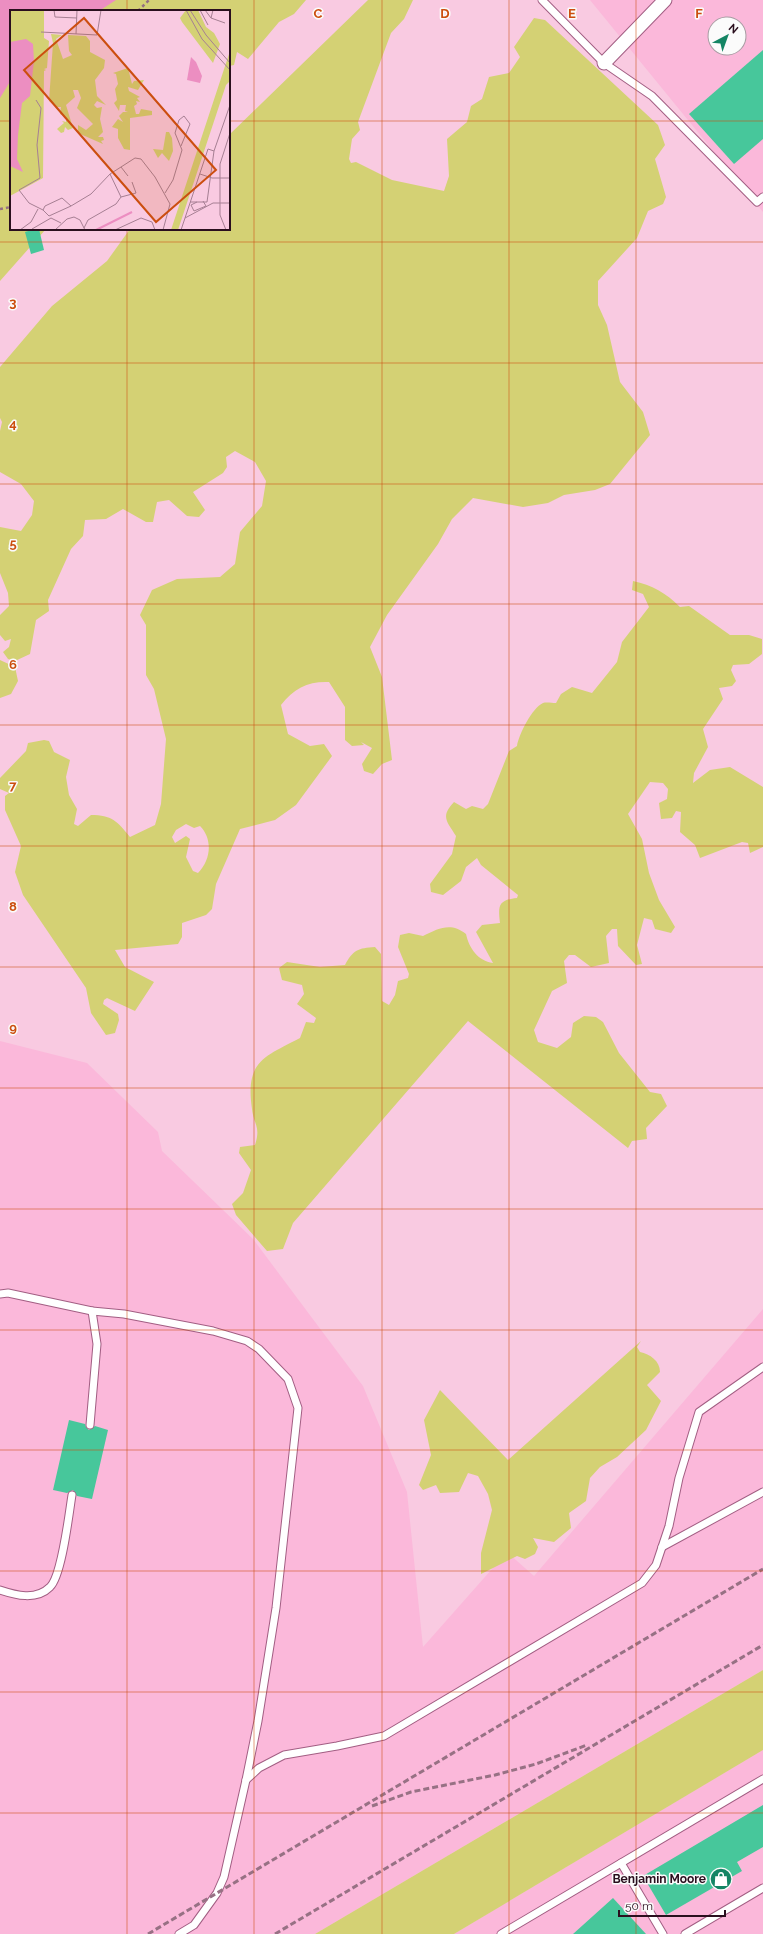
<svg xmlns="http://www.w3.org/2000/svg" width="763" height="1934" font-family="Raleway,sans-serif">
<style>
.built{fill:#fbb8da;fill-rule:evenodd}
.green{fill:#d4d174;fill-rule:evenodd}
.water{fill:#ec8ec1}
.building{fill:#47c79b}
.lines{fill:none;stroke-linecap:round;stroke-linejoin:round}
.service-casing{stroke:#a25e83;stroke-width:9}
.minor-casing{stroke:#a25e83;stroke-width:15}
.path{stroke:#946f82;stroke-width:2.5;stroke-dasharray:3 3;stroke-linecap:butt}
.service{stroke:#fff;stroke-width:7}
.minor{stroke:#fff;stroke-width:13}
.rail{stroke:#977184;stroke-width:3;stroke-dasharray:6 3;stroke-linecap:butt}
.grid{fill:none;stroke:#cc4e0f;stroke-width:1;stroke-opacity:0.55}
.labels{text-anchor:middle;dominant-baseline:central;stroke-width:3;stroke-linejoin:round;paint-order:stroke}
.poi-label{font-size:12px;font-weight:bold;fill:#2a0f1e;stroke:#fbfbfb;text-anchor:end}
.inset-river{fill:none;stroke:#ec8ec1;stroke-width:2}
.inset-road{fill:none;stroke:#a67f93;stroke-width:1}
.view{fill:#cc4e0f;fill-opacity:0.15;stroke:#cc4e0f;stroke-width:2}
.inset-edge{fill:none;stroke:#2a0f1e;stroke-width:2}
.grid-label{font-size:13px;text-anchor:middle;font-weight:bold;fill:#cc4e0f;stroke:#fbfbfb;stroke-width:3;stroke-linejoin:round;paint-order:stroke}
</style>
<rect width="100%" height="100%" fill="#f9cae1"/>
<g class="built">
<path d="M590,0h173v212zM715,24h24v24h-24z"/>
<path d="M0,1041l87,22 71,69 4,19 91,88 110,147 44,106 16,155 84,-95 27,24 229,-267v361l-448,264h-315z"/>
<path d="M763,1750v184h-309l154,-92z"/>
</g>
<g class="green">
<path d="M0,0h306l-12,14 -15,8 -31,37 -11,-7 -3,13 -5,1v-55h-218v218h35l-46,52z"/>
<path d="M368,0h45l-9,19 -13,14 -33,89 2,8 -8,9 -3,20 2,4 5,-1 36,18 52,11 5,-15 -2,-37 20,-17 4,-16 11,-7 7,-22 20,-4 11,-16 -6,-10 20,-29 11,2 113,105 7,20 -10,14 11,38 -3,7 -15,7 -11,27 -39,43v24l9,20 13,57 23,30 7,23 -40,49 -15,6 -31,5 -16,8 -25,4 -50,-9 -21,21 -14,25 -51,71 -17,32 12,30 10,83 -10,4 -9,10 -9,-3 -2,-7 10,-16 -11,-6 3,3 -12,1 -7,-6v-33l-16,-25c-20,-1 -35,6 -48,23l7,29 22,12 14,-2 8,12 -36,49 -21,15 -35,9 -24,55 -4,25 -6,6 -24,8v14l-4,7 -63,6 10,17 29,15 -19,29 -28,-13 -3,2 -1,4 15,10 1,6 -4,13 -9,2 -15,-22 -5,-25 -63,-93 -8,-23 6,-26 -16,-36v-14l4,-3 -9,-4v-11l26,-27 2,-8 16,-3 5,1 5,11 16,8 -4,17 3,18 8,14 -3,15 4,2 13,-11c21,0 26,6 39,22l25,-12 6,-21 5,-65 -12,-50 -8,-14v-50l-6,-10 12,-25 25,-11 43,-2 15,-13 5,-32 22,-26 4,-25 -11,-19 -20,-11 -9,6 1,10 -4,6 -30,19 12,18 -6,7 -12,-1 -18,-16 -12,2 -4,20h-7l-23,-13 -17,10 -21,1 -2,16 -12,13 -23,51 1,11 -13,9 -6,34 -15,7 -7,-2 -5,-7 6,-5 2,-8 -6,2 -5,-6v-20l9,-9 -1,-13 -8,-20v-46l21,4 11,-16 2,-14 -13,-17 -21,-12v-41l2,-9 -2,-4v-51l52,-61 55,-45 23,-32h99v-94zM186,824l8,4 6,-2c13,13 11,34 -2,47l-5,-2 -7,-14 4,-18 -4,-3 -11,7 -3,-6 4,-7z"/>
<path d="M633,581c19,4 33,12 47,26l9,-1 41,29h19l13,4v15l-13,10 -16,1 -2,5 5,11 -4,5 -13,2 4,11 -20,30 5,18 -14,26 -1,10 17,-13 20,-3 33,20v60l-13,6 -2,-10 -6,-1 -42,16 -5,-13 -15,-13 1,-20 -5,-1 -4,7 -11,1 -2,-16 8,-4 1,-10 -5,-6 -13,-1 -22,32 14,25 7,34 10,27 16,27 -4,6 -16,-4 -3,-9 -8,-2 -7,27 5,19 -6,1 -18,-19 -1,-17h-5l-6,7 3,27 -18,4 -16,-12h-6l-5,6 3,22 -15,8 -18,39 4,12 19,6 14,-11 2,-14 11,-7 12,1 7,5 16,31 31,39 11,2 6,12 -21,22 1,11 -15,2 -4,7 -160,-127 -175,202 -10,26 -16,2 -31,-36 -4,-11 11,-11 8,-23 -12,-17 1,-6 15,-2c6,-19 -1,-19 -3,-36 -7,-48 12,-52 48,-71l6,-16 8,1 2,-5 -19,-14 7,-10 -2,-9 -20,-5 -3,-12 8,-6 33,5 25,-2c8,-15 13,-17 30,-18l6,7 1,47 7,4 6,-10 3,-14 10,-3 1,-4 -11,-27 2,-12 9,-2 14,3c16,-8 28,-14 43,-2 3,14 12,27 27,29l-17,-31 6,-7 18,-2c-2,-17 -2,-23 17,-25l1,-3 -37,-30 -4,-7 -11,9 -5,14 -18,14 -12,-3 -1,-8 22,-30 4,-18c-9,-15 -16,-19 -2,-34l12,7 6,-3 11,3 5,-5 21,-53 8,-5c2,-12 15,-38 26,-43 3,-1 9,0 13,0l5,-9 11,-7 20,6 25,-31 5,-20 27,-35 -6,-13 -11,-4z"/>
<path d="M0,660l15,7 3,14 -7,13 -11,4z"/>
<path d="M641,1341l-4,6 3,5c10,2 20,9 20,20l-13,13 14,16 -15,29 -29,27 -17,10 -10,11 -4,23 -17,12 2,15 -17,14 -21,-4 5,9 -3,7 -10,5 -8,-3 -36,18v-21l11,-43 -4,-16 -10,-18 -10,-3 -9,19 -19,1 -4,-8 -13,5 -4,-5 12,-30 -7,-35 16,-30 68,70z"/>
<path d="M763,1670v80l-309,184h-139z"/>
</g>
<path class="water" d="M0,0h116l-17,11h-88v69l-11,18z"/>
<g class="building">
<path d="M763,50v89l-29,25 -45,-50z"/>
<path d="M35,229h4l5,21 -13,4 -6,-22z"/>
<path d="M69,1420l16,4 1,3 3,3 6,-4 13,4 -16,69 -15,-3 -4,-6 -6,3 -14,-3z"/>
<path d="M763,1805v42l-26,15 5,9 -76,44 -23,-39z"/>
<path d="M613,1898l33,36h-73z"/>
</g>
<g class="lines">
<g class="service-casing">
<g id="service">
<path d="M542,0l62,63 48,33 105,106 6,-5"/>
<path d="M0,1294l8,-1 84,18 5,33 -7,81"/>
<path d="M92,1311l32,3 89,17 34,10 12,8 29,30 10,29 -22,200 -18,113 -12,59 -22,97 -7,16 -23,32 -15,9"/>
<path d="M662,1547l101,-55"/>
<path d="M0,1590c15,5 36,11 50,-3 12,-11 19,-74 22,-92"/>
<path d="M246,1780l13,-12 25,-13 53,-9 47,-10 258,-153 14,-18 13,-39 10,-48 20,-66 64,-45"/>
<path d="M621,1863l42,71"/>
<path d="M501,1934l262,-155"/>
<path d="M685,1934l78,-46"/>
</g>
</g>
<g class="minor-casing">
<path id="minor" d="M604,63l61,-63"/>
</g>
<g class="path">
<path d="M138,11l11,-11"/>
<path d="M0,209l11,-2"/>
</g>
<use href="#service" class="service"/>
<use href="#minor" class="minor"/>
<g class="rail">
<path d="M372,1806l39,-14 84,-17 41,-11 51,-19"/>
<path d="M148,1934l615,-365"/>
<path d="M275,1934l488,-289"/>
</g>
</g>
<path class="grid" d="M127,0v11M254,0v1934M382,0v1934M509,0v1934M636,0v1934M0,121h11M229,121h534M127,229v1705M0,242h763M0,363h763M0,484h763M0,604h763M0,725h763M0,846h763M0,967h763M0,1088h763M0,1209h763M0,1330h763M0,1450h763M0,1571h763M0,1692h763M0,1813h763"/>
<defs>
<g id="shop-disc" transform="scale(1.15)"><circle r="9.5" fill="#148564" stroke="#fbfbfb"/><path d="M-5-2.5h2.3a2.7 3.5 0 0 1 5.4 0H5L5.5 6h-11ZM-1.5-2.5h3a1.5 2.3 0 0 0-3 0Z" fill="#fff"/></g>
</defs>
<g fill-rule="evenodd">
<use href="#shop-disc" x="721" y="1879"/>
</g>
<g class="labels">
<g class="poi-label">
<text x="706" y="1879">Benjamin Moore</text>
</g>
</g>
<g transform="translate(10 10)">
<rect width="220" height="220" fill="#f9cae1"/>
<path d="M0,0h34v28l5,3 -2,27 -3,1 2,1 -2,1 -1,107 -33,18zM176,0h12l8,17 8,6 6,11 -7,19 -31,-41 -2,-4zM41,24l11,1 -6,4 7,20 9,-4 -3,-4 -1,-16 18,1 4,5v11l15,8 -1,8 -9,12 2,16 9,9 -9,-4 -3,4 3,3 5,-1 -2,12 3,13 -5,5h5l1,3 -3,1 2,3 -25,-11v-8l8,5 7,-6 -16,-16 4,-10 -3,-8h-5l2,7 -9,8 7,23 -5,2 -3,-3 -1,5 -3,1 -4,-4 7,-6 -2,-2 4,1v-5l-6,-3 1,-7h-5l-7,-6 4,-58zM220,41v30l-4,4 -48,145h-7zM118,58l4,16 2,-3 10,-1 -6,10 -10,-3 1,4 11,6 -3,1 3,4 -4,-1 1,3 -3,2 2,8h3l2,-5 11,2v4l-22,3v32l-6,-1 -6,-11v-9l-6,-2 6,-8 5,3 -4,-6 4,-4h5l-3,-1 1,-6h-6l-1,6 -5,-8 3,-3 -2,-11 3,-5 -2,-10 -3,-1zM156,122h3l3,6 1,13 -4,10 -7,-8 -4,5 -5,-9 10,1z" fill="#d4d174"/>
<path d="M16,29l7,5 1,17 -4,35 -8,7 -4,32 -1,24 6,13 -13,-6v-124zM181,47l5,5 6,14 -2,7 -13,-3z" fill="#ec8ec1"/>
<path class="inset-river" d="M86,220l36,-18"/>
<path class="inset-road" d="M44,0l1,7 22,1M176,0l16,29 28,31M180,0l16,25 24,28M190,0l8,15M195,0l6,8 2,-8M201,8l14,5M31,22l56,3 4,-25M66,24l1,-24M26,90l5,8 -4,37 3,33 -21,12 10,13 14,7M204,141l16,-46M111,157l14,-9 6,1 14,18 15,27 -7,26M190,164l12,4h18M155,183l8,-13 9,-30 -7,-17 4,-13 5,-4 6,8 -9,22M111,187l15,-4 -4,-11M187,192l-6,3 3,6 12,-5 -3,-5M61,196l-9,-8 -17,8 -2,4 6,6 22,-10 20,-12 19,-20M175,208l28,-15h17M74,218l4,-8 28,-16 5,-7 -11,-23 11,-7 7,9M22,219l19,-11 10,5M10,220l11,-8 7,-13M45,220l12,-11 7,-2 6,3 5,10M105,220l26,-12 11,4 3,8M171,220l27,-81 6,2 -7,51h-17M216,220l-6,-15v-51l10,-31"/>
<path class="view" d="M74,8l132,152 -60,52 -132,-152z"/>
<rect width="220" height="220" class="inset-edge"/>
</g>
<g class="grid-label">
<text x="318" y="18">C</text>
<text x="445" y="18">D</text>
<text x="572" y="18">E</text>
<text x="699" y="18">F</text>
<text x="13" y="307">3</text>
<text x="13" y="428">4</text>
<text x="13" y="548">5</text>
<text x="13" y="669">6</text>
<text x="13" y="790">7</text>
<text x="13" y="911">8</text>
<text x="13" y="1032">9</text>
</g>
<g transform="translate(727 36) rotate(41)"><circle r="19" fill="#fbfbfb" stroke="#a79da3"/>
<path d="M0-3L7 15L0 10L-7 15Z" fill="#148564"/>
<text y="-6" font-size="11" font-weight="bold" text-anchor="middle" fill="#2a0f1e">N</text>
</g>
<path d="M619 1910v6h106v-6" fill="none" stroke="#2a0f1e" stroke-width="2"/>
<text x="625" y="1910" font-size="12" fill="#2a0f1e" stroke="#fbfbfb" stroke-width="3" paint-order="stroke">50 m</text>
</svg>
